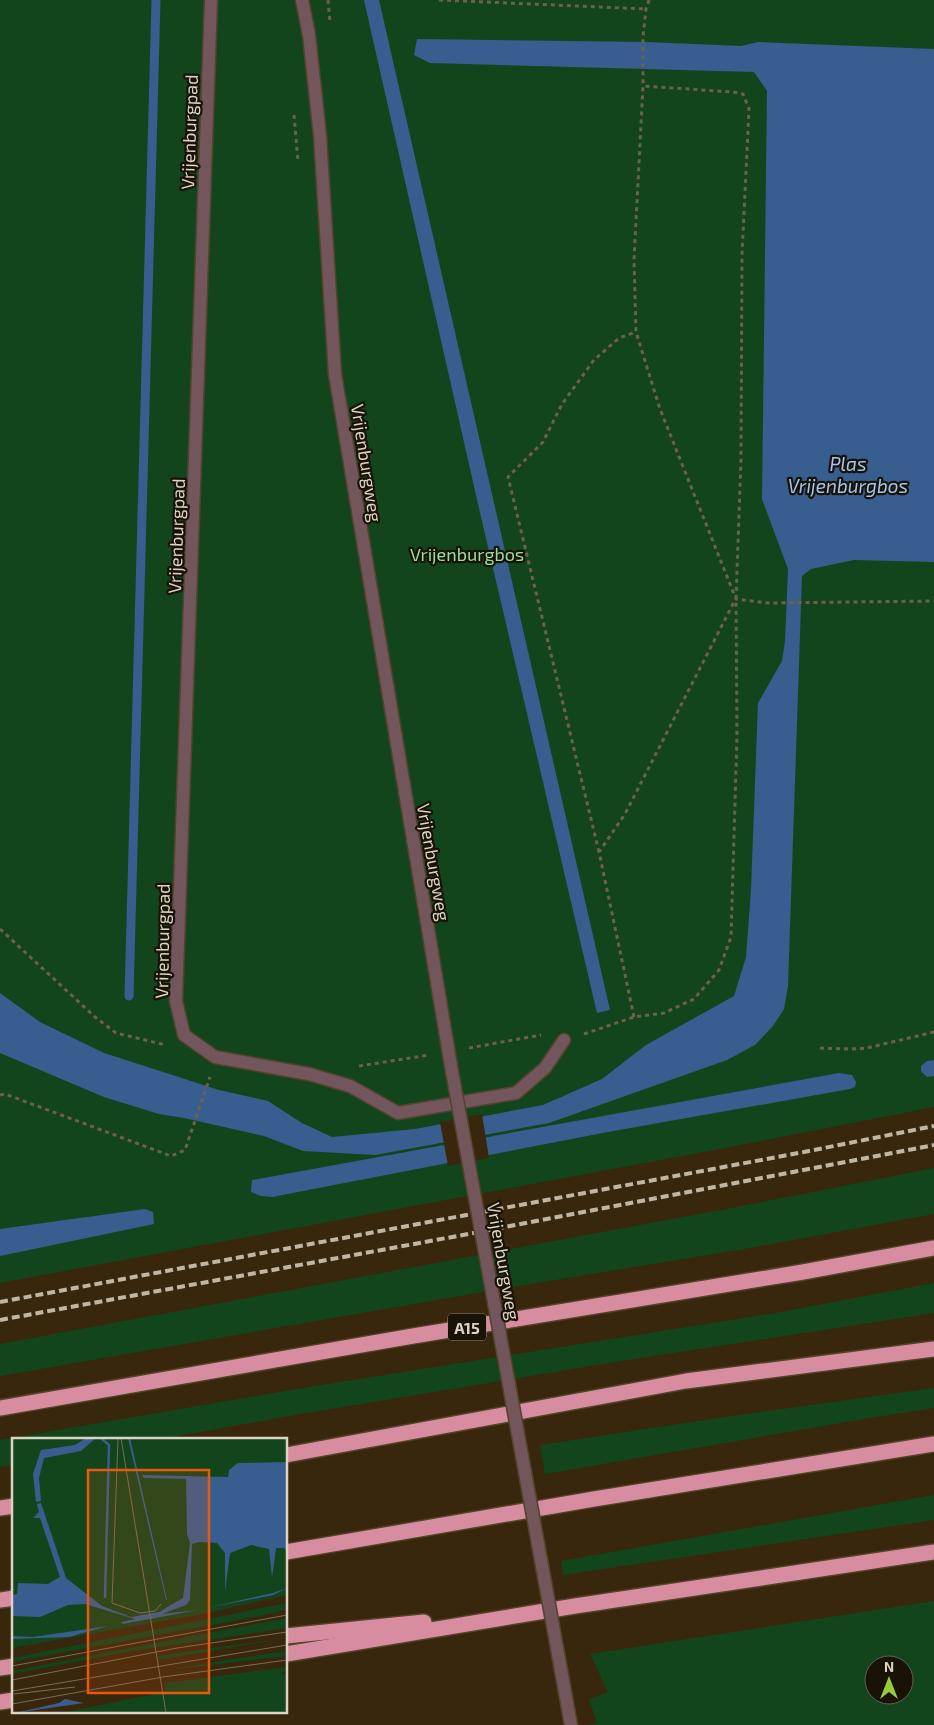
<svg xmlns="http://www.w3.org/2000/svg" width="934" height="1725" font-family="'Exo 2',sans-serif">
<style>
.green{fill:#13451d;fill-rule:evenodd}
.water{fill:#375e8f}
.pier{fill:#38270d}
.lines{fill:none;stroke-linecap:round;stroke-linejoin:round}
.stream{stroke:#375e8f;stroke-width:9}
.minor-casing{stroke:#52432a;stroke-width:15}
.highway-casing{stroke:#52432a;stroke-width:18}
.path{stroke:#6f604a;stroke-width:3;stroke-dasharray:4 4;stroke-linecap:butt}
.minor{stroke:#73555c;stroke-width:12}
.highway{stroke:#d78d9f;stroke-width:15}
.rail{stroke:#c1b6a5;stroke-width:4;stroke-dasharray:8 4;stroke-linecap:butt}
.minor-bridge-casing{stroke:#52432a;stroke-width:15;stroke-linecap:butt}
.minor-bridge{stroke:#73555c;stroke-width:12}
.labels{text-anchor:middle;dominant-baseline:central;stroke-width:4.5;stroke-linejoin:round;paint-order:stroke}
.shield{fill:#191207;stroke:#a2998b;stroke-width:1}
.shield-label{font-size:16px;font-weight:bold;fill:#ddd3c4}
.street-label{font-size:18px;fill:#ddd3c4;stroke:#191207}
.park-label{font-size:18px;fill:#95e39e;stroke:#191207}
.water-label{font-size:19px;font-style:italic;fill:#a4c6f3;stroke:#191207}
.inset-river{fill:none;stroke:#375e8f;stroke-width:2.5}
.inset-road{fill:none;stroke:#7a6c56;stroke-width:1}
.view{fill:#e8590c;fill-opacity:0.15;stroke:#e8590c;stroke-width:2.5}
.inset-edge{fill:none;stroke:#ddd3c4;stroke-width:2.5}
</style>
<rect width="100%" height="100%" fill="#38270d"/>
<g class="green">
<path d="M0,0h934v1107l-209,41 -725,135z"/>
<path d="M934,1168v46l-190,35 -232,38 -512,89v-32l737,-137z"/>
<path d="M934,1283v30l-313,48 -320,53 -140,25h-147v26l-14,2v-27l297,-51 484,-77z"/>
<path d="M934,1388v20l-70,11 -319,55 -5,-29 198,-30z"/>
<path d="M934,1495v25l-371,55 -2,-14z"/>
<path d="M934,1601v124h-347l10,-2 -8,-23 19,-8 -18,-38zM874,1665h30v30h-30z"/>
</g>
<g class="water">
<path d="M364,0h15l231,1010 -13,3 -119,-509z"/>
<path d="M417,39l229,3 95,4 17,-4 176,7v513l-80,-2 -43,9 -9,7 -14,410 -4,23 -11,17 -18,19 -28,15 -178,63 -174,32 -72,-4 -39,-15 -80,-18 -25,-4 -55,-17 -104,-44v-60l40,29 64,31 115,37 49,11 34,22 30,14 83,-8 128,-24 59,-26 44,-34 88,-49 12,-39 5,-67 7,-187 24,-42 3,-20 3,-72 -26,-70 5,-408 -13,-19 -324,-9 -16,-8z"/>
<path d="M934,1060v16l-7,1 -6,-6v-5l6,-5z"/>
<path d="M839,1073l13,2 4,7 -1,5 -5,2 -242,43 -336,65 -11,-1 -10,-4 1,-12z"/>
<path d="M145,1209l8,3 1,12 -154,32v-27z"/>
</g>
<path class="pier" d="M482,1114l7,44 -41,8 -8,-44z"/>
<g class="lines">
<path class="stream" d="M129,996l27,-996"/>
<g class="minor-casing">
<g id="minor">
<path d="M211,0l-35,1001 8,34 31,22 94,17 41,12 48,27 118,-20 29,-25 19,-28"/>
<path d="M302,0l7,35 11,101 15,238 116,692"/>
<path d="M561,1670l10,55"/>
</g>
</g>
<g class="highway-casing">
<g id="highway">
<path d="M0,1408l413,-72 390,-64 131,-24"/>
<path d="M286,1455l400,-74 248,-32"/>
<path d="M0,1508l14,-2"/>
<path d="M286,1552l308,-53 340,-55"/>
<path d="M0,1600l14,-2"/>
<path d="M286,1636l138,-14"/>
<path d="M286,1654l289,-48 359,-54"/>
<path d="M0,1668l14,-2"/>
<path d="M0,1702l14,-2"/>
</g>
</g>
<g class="path">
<path d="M328,0l2,23"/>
<path d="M439,0l207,9"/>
<path d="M649,0l-3,9 -3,28v49l-9,174 2,72 24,77 76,190 32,4 166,-2"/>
<path d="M294,115l4,46"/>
<path d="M599,852l-91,-375 35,-35 19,-38 32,-44 25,-22 17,-6"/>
<path d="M0,929l95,88 21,16 50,12"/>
<path d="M634,1017l-35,-165 26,-38 110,-214"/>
<path d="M584,1034l50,-17 30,-4 30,-14 25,-29 12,-33 6,-202 -1,-136 5,-140 1,-204 7,-146 -6,-15 -10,-2 -90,-6"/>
<path d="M469,1048l72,-13"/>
<path d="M820,1048l31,1 16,-1 67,-16"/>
<path d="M359,1066l70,-11"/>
<path d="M0,1095l5,-1 166,62 14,-6 25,-73"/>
</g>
<use href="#minor" class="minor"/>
<use href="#highway" class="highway"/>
<g class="rail">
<path d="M0,1302l804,-150 130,-26"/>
<path d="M0,1320l463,-85 471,-90"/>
</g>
<g class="minor-bridge-casing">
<path id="minor-bridge" d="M451,1066l110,604"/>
</g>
<use href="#minor-bridge" class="minor-bridge"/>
</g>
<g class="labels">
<rect class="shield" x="448" y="1313.5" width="38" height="27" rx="4"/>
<g class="shield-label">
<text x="467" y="1327">A15</text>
</g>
<g class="street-label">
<text transform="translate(189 132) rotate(-88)">Vrijenburgpad</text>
<text transform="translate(367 463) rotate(81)">Vrijenburgweg</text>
<text transform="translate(176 536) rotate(-88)">Vrijenburgpad</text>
<text transform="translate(434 862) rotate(80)">Vrijenburgweg</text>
<text transform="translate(162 941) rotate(-89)">Vrijenburgpad</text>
<text transform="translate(504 1261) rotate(80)">Vrijenburgweg</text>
</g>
<g class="park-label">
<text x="467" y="554">Vrijenburgbos</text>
</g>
<g class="water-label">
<text x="848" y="463">Plas<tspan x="848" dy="22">Vrijenburgbos</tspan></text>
</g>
</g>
<g transform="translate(12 1438)">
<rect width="275" height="275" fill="#38270d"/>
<path d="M0,0h275v157l-84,19 -191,34zM275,165v6l-22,6 -253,47v-4zM275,180v10l-160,24 -115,22v-3l65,-13zM275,200l-128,22 -1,-4 26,-4zM275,213v5l-126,15 66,-11zM275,229v4l-9,3h9v39h-227l105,-21v-9z" fill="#13451d"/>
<path d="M74,0h10l-15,13 -37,7 -5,20 2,23 -5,1 -3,-28 8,-24 34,-5zM116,0h2l37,162h-1zM275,24v89l-3,-3h-8l-4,30 -3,-29 -18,-4 -21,8 -5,39v-39l-8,-10 -18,-1 -7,2 -2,56 -4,5 -24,9 36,-4 -75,14 -2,-2 14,-3 -50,-15 -17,1 -28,12 -28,-1v-21l5,-1 1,-11 30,1 12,-7 -20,-59h-7l6,-6 -2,-8 4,-1 25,75 36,28 29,11 11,-2 17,-3 24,-14 7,-55 -3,-9 -1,-55 -42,-1 -2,-3 86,2 1,-7 9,-7zM275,150l-14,7 -66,13 66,-15zM96,188l-39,11 -57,2v-3l21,1zM53,261l19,4 -69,10 44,-10z" fill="#375e8f"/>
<path class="inset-river" d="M89,0l8,7 -4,153"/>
<path class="inset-road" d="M109,0l45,275M106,1l-6,164 28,10 15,-2 6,-7M0,228l275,-51M0,242l165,-32 110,-16M0,253l275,-46M2,256l61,-7M0,266l151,-27 124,-17"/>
<path class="view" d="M76,32h121v223h-121z"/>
<rect width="275" height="275" class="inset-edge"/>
</g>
<g transform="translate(889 1680)"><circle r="24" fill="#191207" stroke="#675f53"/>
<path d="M0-4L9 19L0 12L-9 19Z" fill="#97cc39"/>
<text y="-8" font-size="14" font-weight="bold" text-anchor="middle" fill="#ddd3c4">N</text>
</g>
</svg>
